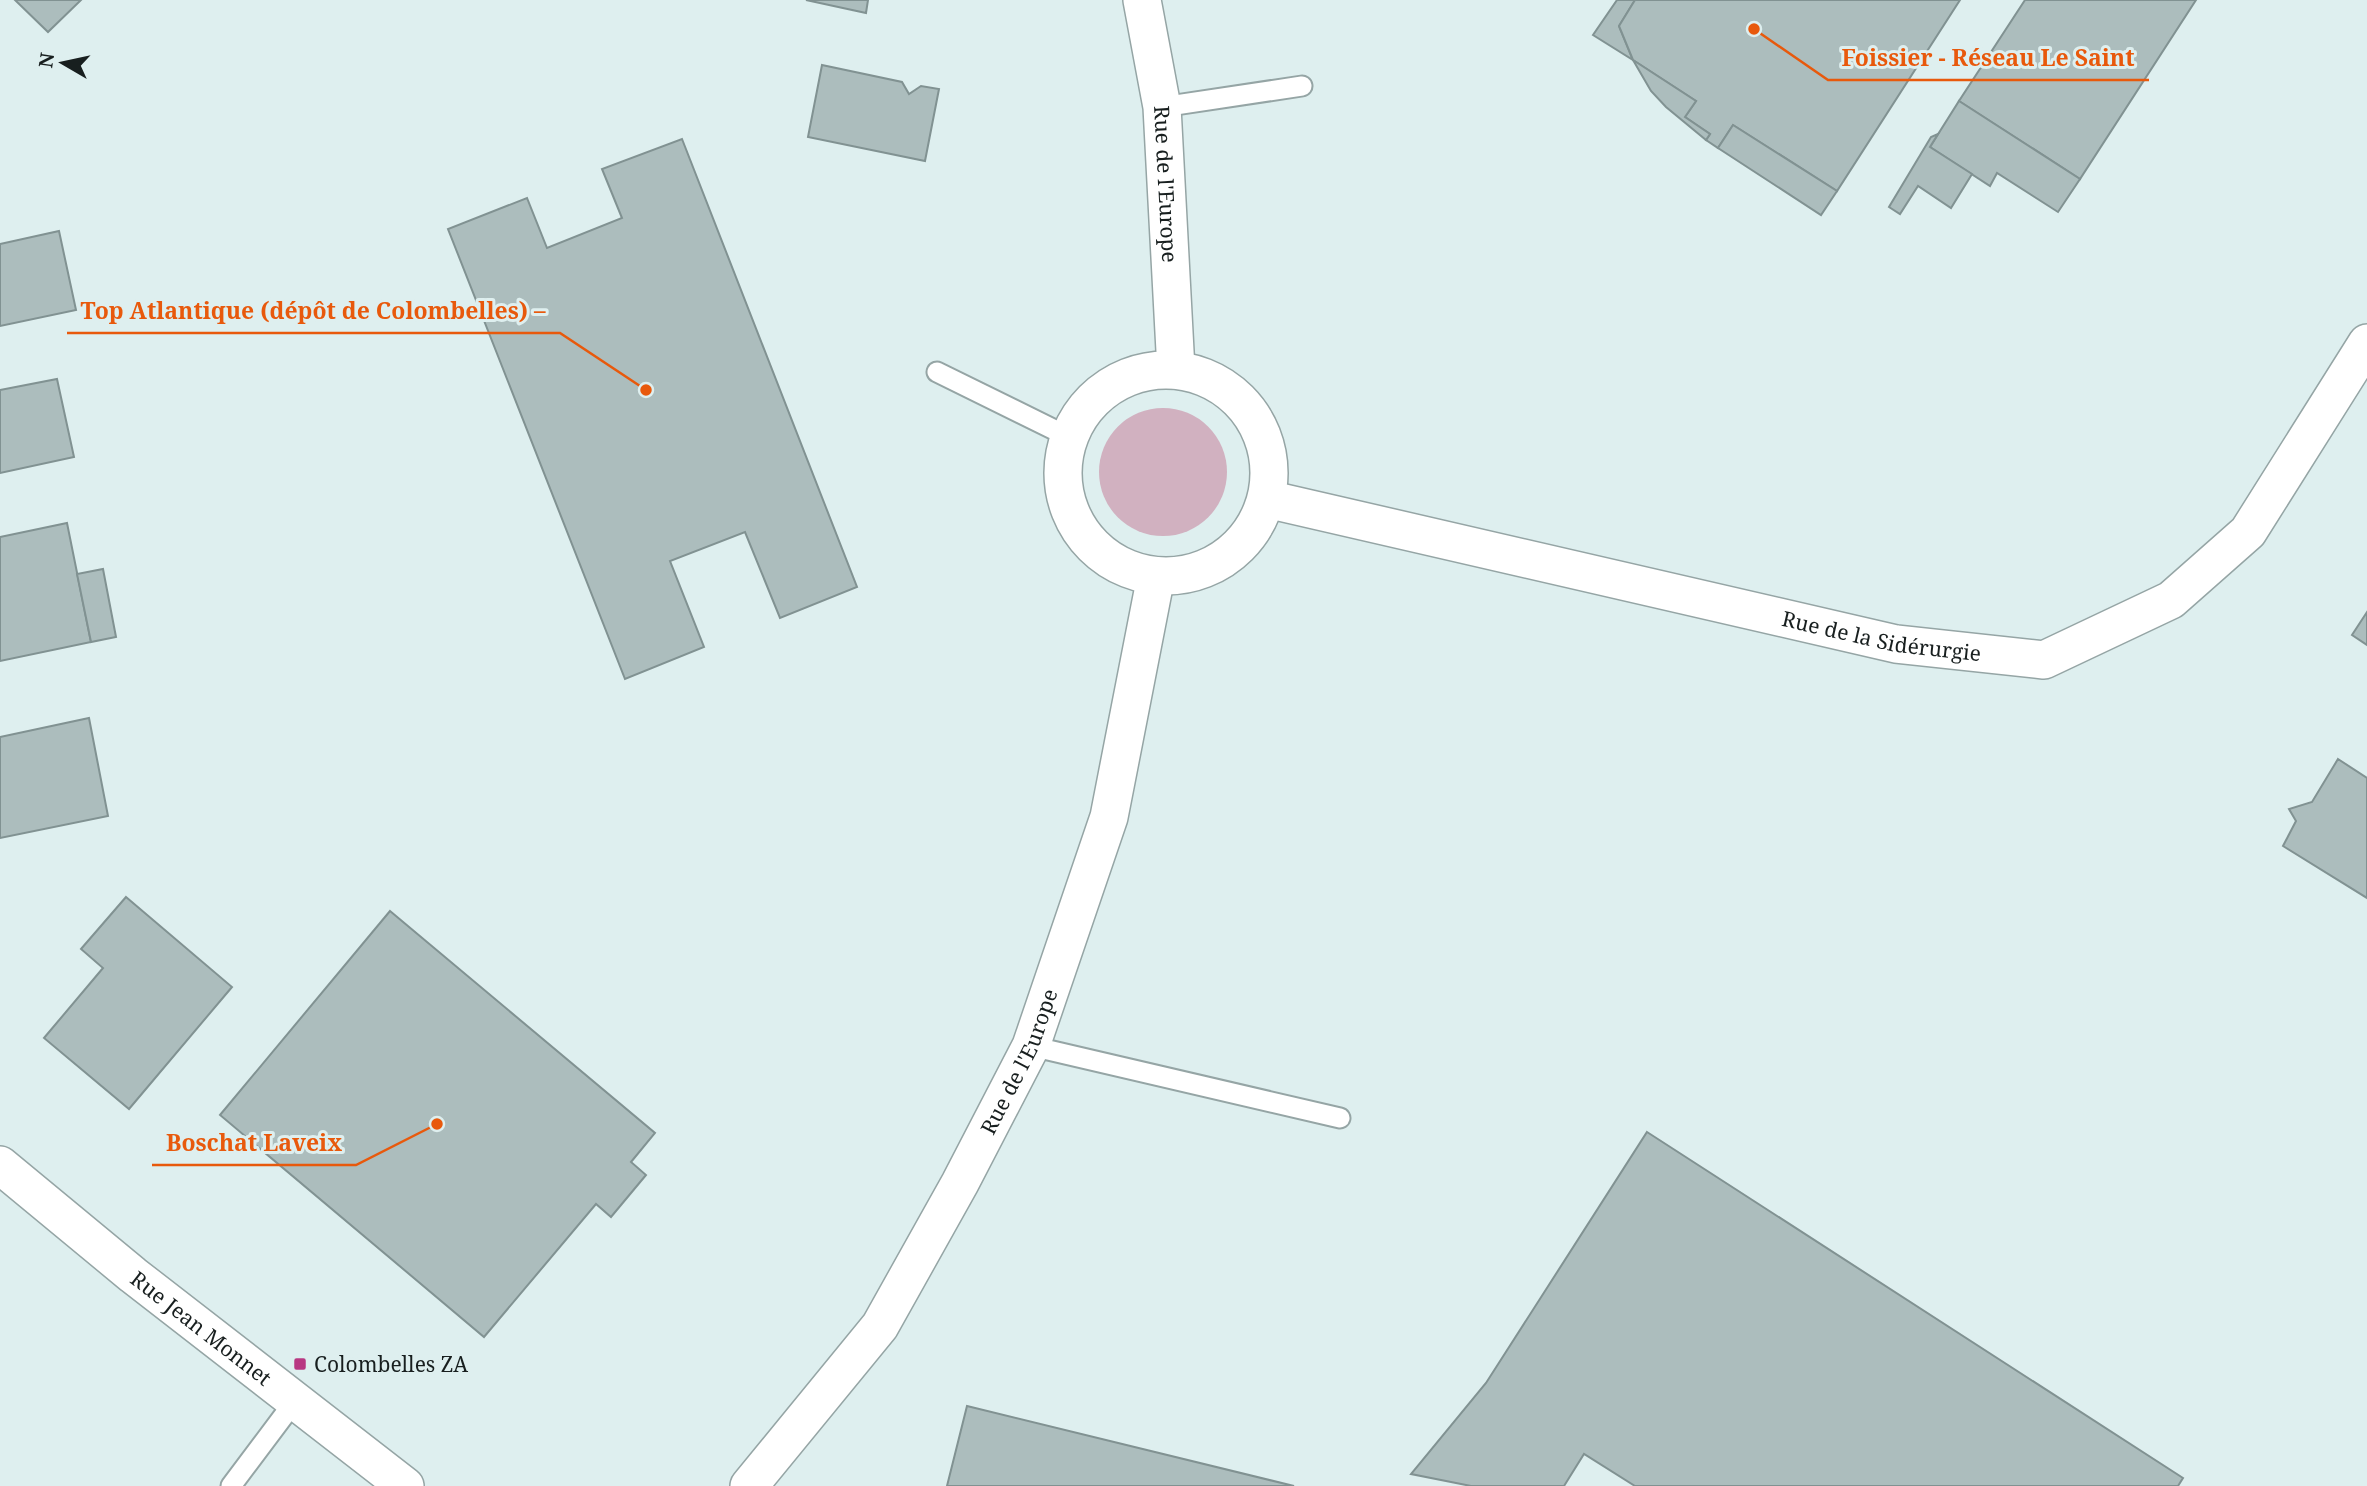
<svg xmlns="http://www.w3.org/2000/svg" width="2367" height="1486" font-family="'Noto Serif',serif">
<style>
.green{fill:#d1b1c0}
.building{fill:#acbdbd;stroke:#819292;stroke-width:2}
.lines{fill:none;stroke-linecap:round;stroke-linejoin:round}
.lane-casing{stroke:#95a5a5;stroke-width:23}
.street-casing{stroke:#95a5a5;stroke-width:40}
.lane{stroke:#fff;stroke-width:19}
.street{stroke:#fff;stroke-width:37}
.poi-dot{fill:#b83782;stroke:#deefef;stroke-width:2.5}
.labels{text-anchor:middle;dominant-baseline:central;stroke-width:6;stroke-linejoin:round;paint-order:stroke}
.street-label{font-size:21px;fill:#181f1f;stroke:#deefef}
.poi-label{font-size:21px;fill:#181f1f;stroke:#deefef;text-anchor:start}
.leader{fill:none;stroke:#e8590c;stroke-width:2.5}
.callout-dot{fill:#e8590c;stroke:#deefef;stroke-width:2.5}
.callout-label{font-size:23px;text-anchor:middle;font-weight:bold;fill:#e8590c;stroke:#deefef;stroke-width:6;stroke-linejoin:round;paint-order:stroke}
</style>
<rect width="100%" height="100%" fill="#deefef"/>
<circle class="green" cx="1163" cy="472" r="64"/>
<g class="building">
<path d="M15,0h66l-33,32z"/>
<path d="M806,0h62l-2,13z"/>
<path d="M1617,0h18l-16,26 14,34 -40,-25z"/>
<path d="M1635,0h325l-123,191 -104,-66 -15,23 -12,-8 4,-6 -25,-17 11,-16 -63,-41 -14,-34z"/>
<path d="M2025,0h171l-116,179 -121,-78z"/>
<path d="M1633,60l63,41 -11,16 25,17 -4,6 -40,-33 -15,-16z"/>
<path d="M822,65l80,17 7,12 12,-8 18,3 -14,72 -117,-24z"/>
<path d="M1959,101l121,78 -22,33 -61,-39 -7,13 -60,-39z"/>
<path d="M1733,125l104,66 -16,24 -103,-67z"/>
<path d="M1938,134l-8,13 42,27 -21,34 -33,-22 -18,28 -11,-7 42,-70z"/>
<path d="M682,139l175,448 -77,31 -35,-86 -75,29 34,86 -79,32 -177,-450 79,-31 20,50 75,-30 -20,-49z"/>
<path d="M59,231l17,79 -76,16v-82z"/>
<path d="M57,379l17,78 -74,16v-83z"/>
<path d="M67,523l24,119 -91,19v-124z"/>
<path d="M103,569l13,68 -25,5 -14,-68z"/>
<path d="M2367,612v33l-15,-10z"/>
<path d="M89,718l19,98 -108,22v-101z"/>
<path d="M2338,759l29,19v120l-84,-52 13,-25 -7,-12 23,-7z"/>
<path d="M126,897l106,90 -103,122 -85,-71 59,-70 -22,-19z"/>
<path d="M390,911l265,222 -24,29 15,13 -35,42 -15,-13 -112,133 -264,-222z"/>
<path d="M1647,1132l536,346 -5,8h-543l-51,-32 -20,32h-93l-60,-12 75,-91z"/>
<path d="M967,1406l327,80h-347z"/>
</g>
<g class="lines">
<g class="lane-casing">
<g id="lane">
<path d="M1162,107l140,-21"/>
<path d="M937,372l132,65"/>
<path d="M1031,1046l309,72"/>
<path d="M231,1486l63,-84"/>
</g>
</g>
<g class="street-casing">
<g id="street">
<path id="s1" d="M1142,0l20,107 14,263"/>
<circle cx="1166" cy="473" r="103"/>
<path id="s2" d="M1267,499l629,145 148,16 127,-60 77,-68 119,-189"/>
<path id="s3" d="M0,1165l133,110 272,211"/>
<path id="s4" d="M749,1486l131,-160 80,-143 71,-137 78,-229 47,-241"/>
</g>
</g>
<use href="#lane" class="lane"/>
<use href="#street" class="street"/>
</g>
<rect class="poi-dot" x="293" y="1357" width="14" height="14" rx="3.5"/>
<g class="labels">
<g class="street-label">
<text stroke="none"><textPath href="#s1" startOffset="186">Rue de l'Europe</textPath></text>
<text stroke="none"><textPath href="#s2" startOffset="630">Rue de la Sidérurgie</textPath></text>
<text stroke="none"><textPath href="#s4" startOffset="506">Rue de l'Europe</textPath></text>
<text stroke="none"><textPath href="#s3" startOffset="259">Rue Jean Monnet</textPath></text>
</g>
<g class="poi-label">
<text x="314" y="1364">Colombelles ZA</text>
</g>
</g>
<path class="leader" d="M1754 29L1828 80H2149M646 390L560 333H67M437 1124L356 1165H152"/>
<g class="callout-dot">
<circle cx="1754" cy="29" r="7"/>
<circle cx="646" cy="390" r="7"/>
<circle cx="437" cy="1124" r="7"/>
</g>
<g class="callout-label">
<text x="1988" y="66">Foissier - Réseau Le Saint</text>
<text x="313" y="319">Top Atlantique (dépôt de Colombelles) –</text>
<text x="254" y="1151">Boschat Laveix</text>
</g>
<g transform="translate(63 63) rotate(279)" stroke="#deefef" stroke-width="5" paint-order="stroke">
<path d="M0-5L12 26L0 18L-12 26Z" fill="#181f1f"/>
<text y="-10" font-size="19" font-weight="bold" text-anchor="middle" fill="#181f1f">N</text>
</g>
</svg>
